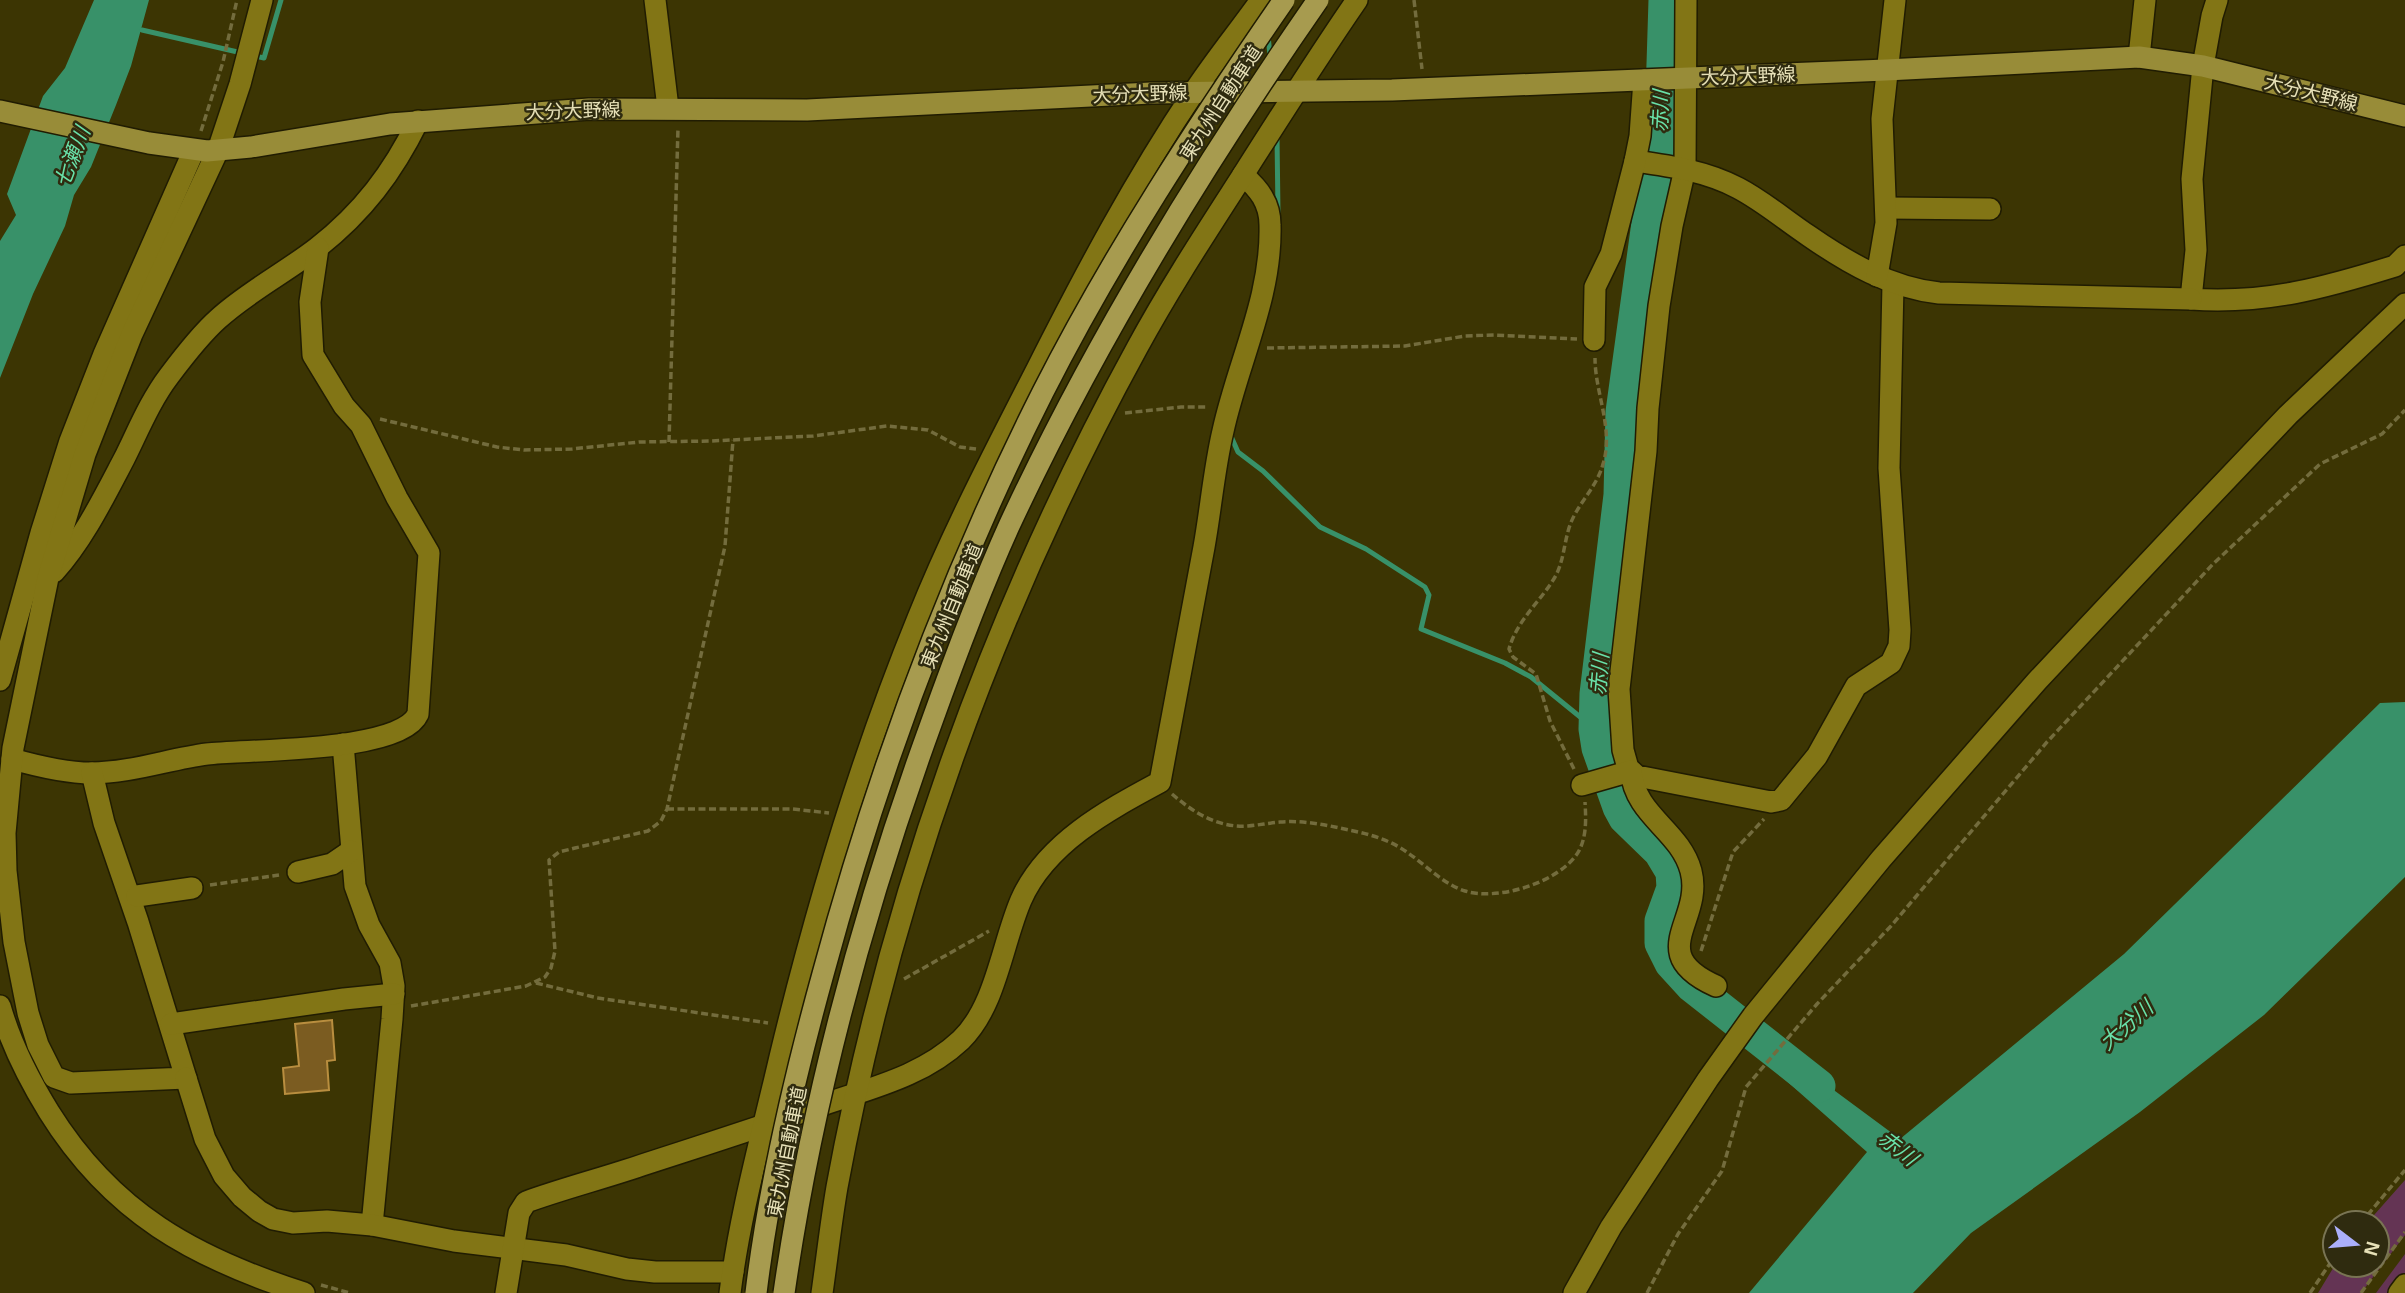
<svg xmlns="http://www.w3.org/2000/svg" width="2405" height="1293" font-family="Helvetica,'Noto Sans JP',sans-serif">
<style>
.green{fill:#643454}
.water{fill:#389169}
.lines{fill:none;stroke-linecap:round;stroke-linejoin:round}
.stream{stroke:#389169;stroke-width:5}
.river{stroke:#389169;stroke-width:33}
.building{fill:#7b5c21;stroke:#b98e3f;stroke-width:2}
.minor-casing{stroke:#201c02;stroke-width:24}
.major-casing{stroke:#201c02;stroke-width:24}
.path{stroke:#736c3d;stroke-width:3.5;stroke-dasharray:7 3.5;stroke-linecap:butt}
.minor{stroke:#827515;stroke-width:21}
.major{stroke:#988c38;stroke-width:21}
.highway-bridge-casing{stroke:#201c02;stroke-width:24;stroke-linecap:butt}
.highway-bridge{stroke:#a79b4f;stroke-width:21}
.labels{text-anchor:middle;dominant-baseline:central;stroke-width:5;stroke-linejoin:round;paint-order:stroke}
.street-label{font-size:19px;fill:#e7e1b8;stroke:#2f2b0f}
.water-label{font-size:21px;font-style:italic;fill:#69e1a9;stroke:#2f2b0f}
</style>
<rect width="100%" height="100%" fill="#3c3503"/>
<g class="green">
<path d="M2405,1180v55l-44,58h-43l17,-28h42v-42h-10z"/>
<path d="M2405,1254v19l-15,20h-14z"/>
</g>
<g class="water">
<path d="M94,0h55l-18,66 -15,39 -25,62 -17,28 -9,31 -32,68 -33,84v-137l16,-26 -9,-21 36,-98 22,-28z"/>
<path d="M2405,702v175l-141,138 -124,97 -169,121 -58,60h-164l118,-141 -93,-82 11,-16 115,85 224,-185 256,-251z"/>
</g>
<g class="lines">
<g class="stream">
<path d="M142,30l100,23"/>
<path d="M1268,35l2,21"/>
<path d="M251,55l13,3 17,-58"/>
<path d="M1277,136l1,77"/>
<path d="M1230,434l8,18 25,19 57,56 46,22 59,38 4,8 -8,34 84,34 26,14 64,52"/>
</g>
<path class="river" d="M1665,0l-4,128 -39,284 -2,83 -24,199 -1,35 3,19 21,59 6,11 35,34 12,20 1,16 -12,33v22l10,20 21,23 127,100"/>
</g>
<path class="building" d="M332,1020l3,40 -8,1 2,29 -44,4 -2,-26 16,-2 -4,-42z"/>
<g class="lines">
<g class="minor-casing">
<g id="minor">
<path d="M655,0l13,108"/>
<path d="M1686,0l-1,169 -13,57 -13,80 -11,102 -2,43 -27,238 4,61 5,18 9,8 134,26 10,-2 36,-44 39,-70 35,-23 8,-17 1,-16 -11,-162 4,-184"/>
<path d="M2217,0l-5,16 -9,50 -11,113 4,71 -5,49c76,5 133,-11 204,-33l10,-10"/>
<path d="M2139,57l6,-57"/>
<path d="M1635,161c35,5 71,10 103,27 25,13 47,32 71,48 39,27 82,52 130,57l252,6"/>
<path d="M1886,208l104,1"/>
<path d="M1877,276l9,-53 -4,-104 13,-119"/>
<path d="M1594,340l1,-53 16,-33 24,-93 5,-25 4,-56"/>
<path d="M54,572c29,-32 50,-75 70,-113 14,-28 26,-58 45,-83 15,-20 31,-41 49,-57 28,-26 68,-47 99,-71 46,-36 76,-76 101,-127"/>
<path d="M0,680l41,-147 29,-92 34,-87 90,-204"/>
<path d="M343,744l12,142 14,39 21,38 4,23 -2,33 -20,206"/>
<path d="M12,759c25,7 53,14 79,14 39,0 78,-14 116,-19 40,-5 194,-1 211,-40l11,-161 -32,-55 -36,-73 -17,-19 -31,-51 -3,-53 8,-54"/>
<path d="M92,773l12,50 34,99 48,156 -115,5 -17,-6 -16,-32 -10,-32 -14,-71 -8,-71 -1,-38 8,-85 35,-170 37,-124 47,-120 86,-184 22,-66 22,-84"/>
<path d="M1582,785l49,-14c4,45 49,59 60,100 13,50 -48,82 25,115"/>
<path d="M298,872l34,-8 19,-13"/>
<path d="M137,896l55,-8"/>
<path d="M0,1006c11,39 28,72 49,106 63,101 145,146 255,181"/>
<path d="M171,1024l173,-25 50,-5"/>
<path d="M186,1078l19,61 19,37 18,21 17,14 14,8 20,4 34,-2 45,4 82,16 112,14 61,14 28,3h78"/>
<path d="M506,1293l13,-80 7,-11c33,-12 67,-21 101,-32 67,-22 135,-43 201,-67 47,-16 96,-28 133,-63 35,-34 41,-96 60,-140 25,-57 87,-90 139,-118 15,-79 30,-157 44,-235 7,-39 10,-78 19,-116 15,-69 49,-134 47,-206 0,-22 -11,-36 -27,-50"/>
<path d="M730,1293c10,-80 32,-158 50,-236 36,-149 80,-297 138,-439 34,-85 77,-167 119,-249 48,-95 98,-189 157,-277 21,-32 45,-61 67,-92"/>
<path d="M822,1293c5,-35 9,-71 15,-106 54,-293 157,-578 300,-839 32,-59 68,-114 104,-170 38,-60 76,-120 116,-178"/>
<path d="M1574,1293l37,-66 97,-148 45,-63 128,-157 156,-178 154,-164 97,-102 117,-111"/>
<path d="M2399,1293l6,-8"/>
</g>
</g>
<g class="major-casing">
<path id="major" d="M0,111l149,32 58,8 44,-4 139,-23 199,-15 218,1 344,-17 241,-3 494,-20 253,-13 64,9 202,50"/>
</g>
<g class="path">
<path d="M1414,0l8,69"/>
<path d="M201,131l22,-69 14,-62"/>
<path d="M1267,348l138,-2 60,-10 29,-1 83,4"/>
<path d="M1125,413l56,-6h27"/>
<path d="M380,419l117,28 27,3 48,-1 67,-7 72,-1 102,-5 74,-10 41,4 32,17 16,2"/>
<path d="M669,442l9,-314"/>
<path d="M1574,769l-24,-48 -14,-47 -23,-17 -4,-8c8,-29 32,-48 46,-72 9,-16 9,-35 15,-52 8,-22 27,-38 33,-61 11,-35 -8,-71 -8,-106"/>
<path d="M1172,794c22,19 46,34 76,32 11,-1 21,-3 32,-4 23,-2 46,3 69,8 20,4 42,10 59,23 19,13 35,31 57,38 33,10 92,-8 112,-37 10,-15 9,-35 8,-52"/>
<path d="M667,809h125l37,4"/>
<path d="M210,885l69,-10"/>
<path d="M1701,951l32,-99 31,-33"/>
<path d="M904,979l85,-48"/>
<path d="M536,983l62,15 170,25"/>
<path d="M411,1006l115,-20 19,-9 6,-9 4,-17 -6,-91 10,-8 16,-4 73,-17 13,-10 6,-12 58,-263 8,-106"/>
<path d="M2361,1223l44,-53"/>
<path d="M321,1285l29,8"/>
<path d="M1647,1293l31,-59 44,-63 24,-84 71,-83 74,-78 156,-184 166,-178 107,-100 62,-30 23,-24"/>
<path d="M2310,1293l25,-37"/>
<path d="M2361,1293l44,-61"/>
</g>
<use href="#minor" class="minor"/>
<use href="#major" class="major"/>
<g class="highway-bridge-casing">
<g id="highway-bridge">
<path d="M756,1293c13,-108 38,-214 67,-319 54,-200 126,-396 220,-582 69,-136 154,-266 241,-392"/>
<path d="M784,1293c28,-194 80,-385 147,-569 24,-67 49,-134 78,-198 86,-185 193,-359 309,-526"/>
</g>
</g>
<use href="#highway-bridge" class="highway-bridge"/>
</g>
<g class="labels">
<g class="street-label">
<text transform="translate(1748 76) rotate(-2)">大分大野線</text>
<text transform="translate(2311 93) rotate(14)">大分大野線</text>
<text transform="translate(1140 94) rotate(-2)">大分大野線</text>
<text transform="translate(1221 103) rotate(-57)">東九州自動車道</text>
<text transform="translate(573 111) rotate(-2)">大分大野線</text>
<text transform="translate(952 606) rotate(-68)">東九州自動車道</text>
<text transform="translate(787 1152) rotate(-79)">東九州自動車道</text>
</g>
<g class="water-label">
<text transform="translate(1660 111) rotate(-87)">赤川</text>
<text transform="translate(72 157) rotate(-69)">七瀬川</text>
<text transform="translate(1599 674) rotate(-85)">赤川</text>
<text transform="translate(2126 1025) rotate(-41)">大分川</text>
<text transform="translate(1898 1148) rotate(38)">赤川</text>
</g>
</g>
<g transform="translate(2356 1244) rotate(106)"><circle r="33" fill="#2f2b0f" stroke="#797453" stroke-width="2"/>
<path d="M0-5L12 26L0 18L-12 26Z" fill="#abaffb"/>
<text y="-10" font-size="19" font-weight="bold" text-anchor="middle" fill="#e7e1b8">N</text>
</g>
</svg>
